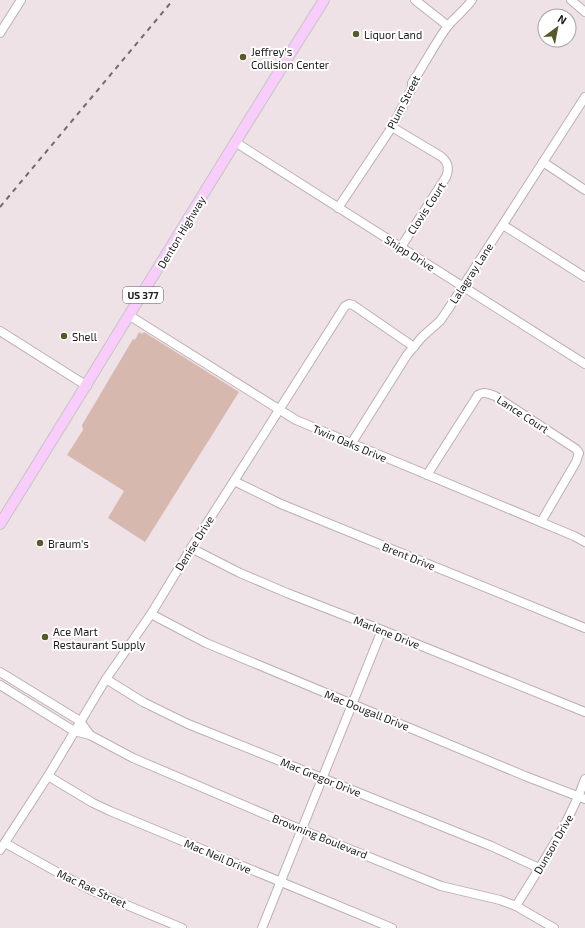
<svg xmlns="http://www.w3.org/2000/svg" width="585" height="928" font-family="'Exo 2',sans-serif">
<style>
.green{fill:#d6b8af}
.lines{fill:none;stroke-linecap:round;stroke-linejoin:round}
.minor-casing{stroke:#bbafb4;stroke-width:10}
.major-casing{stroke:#c5c4c4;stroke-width:12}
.minor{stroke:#fff;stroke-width:8}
.major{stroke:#f8cdfb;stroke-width:10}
.rail{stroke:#716a6d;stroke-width:2;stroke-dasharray:5 5;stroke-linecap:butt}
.poi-dot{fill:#585b29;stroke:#fff;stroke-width:1.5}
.labels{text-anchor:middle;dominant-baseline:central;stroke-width:4;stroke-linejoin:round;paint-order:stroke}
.shield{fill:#fff;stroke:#625f60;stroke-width:1}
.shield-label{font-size:10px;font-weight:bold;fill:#1f1b1c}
.poi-label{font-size:11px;fill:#1f1b1c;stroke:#fff;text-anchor:start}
.street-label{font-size:11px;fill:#1f1b1c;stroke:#fff}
</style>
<rect width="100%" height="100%" fill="#eee2e7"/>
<path class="green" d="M139,332l3,2 2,-2 95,60 -94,150 -37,-24 16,-27 -57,-36 16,-25 -1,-5 51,-86 2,1z"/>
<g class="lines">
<g class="minor-casing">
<g id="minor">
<path d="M415,0l33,26"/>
<path d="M571,0l14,12"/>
<path d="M0,33l21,-33"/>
<path d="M392,127l50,30c7,7 7,12 4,20l-45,70"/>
<path d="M235,142l350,222"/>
<path d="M543,162l42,28"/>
<path d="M338,208l54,-81 20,-39v-5c12,-18 22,-38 35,-56 7,-9 18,-17 25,-27"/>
<path d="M503,225l82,52"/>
<path d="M130,316l166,104 278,116 11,6"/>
<path d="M0,331l87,55"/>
<path d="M351,444l56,-89 15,-18 18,-16 7,-10 138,-214"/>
<path d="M427,475l51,-80c6,-4 11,-1 17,1l81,53 3,4 -3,9 -35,60"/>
<path d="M234,481l47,23 304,124"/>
<path d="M191,548l49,25 47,20 95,37 203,82"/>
<path d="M151,614l55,29 319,133 60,23"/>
<path d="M0,672l80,49 10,14"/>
<path d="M106,679l37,23 45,22 303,122 48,22"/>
<path d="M0,685l74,46 16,4 43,23 169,72 139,56 59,14 16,6 38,22"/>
<path d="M48,776l45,27 17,8 282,117"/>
<path d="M5,843l59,33 29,15 89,37"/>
<path d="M0,850l48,-74 58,-97 45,-65 40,-66 43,-67 111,-175 4,-2 4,1 61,42"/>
<path d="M516,906c25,-41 53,-82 69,-127"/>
<path d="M262,928l120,-298"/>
</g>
</g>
<g class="major-casing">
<path id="major" d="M0,524c109,-174 214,-350 324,-524"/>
</g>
<use href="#minor" class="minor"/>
<use href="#major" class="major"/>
<path class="rail" d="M0,207l173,-207"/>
</g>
<g class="poi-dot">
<circle cx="356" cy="34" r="4"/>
<circle cx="243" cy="57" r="4"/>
<circle cx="64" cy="336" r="4"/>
<circle cx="40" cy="543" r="4"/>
<circle cx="45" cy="637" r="4"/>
</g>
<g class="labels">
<rect class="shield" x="123" y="287" width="40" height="16" rx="3"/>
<g class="shield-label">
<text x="143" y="295">US 377</text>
</g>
<g class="poi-label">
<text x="364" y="34">Liquor Land</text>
<text x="251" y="51">Jeffrey's<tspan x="251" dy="13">Collision Center</tspan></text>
<text x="72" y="336">Shell</text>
<text x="48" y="543">Braum's</text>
<text x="53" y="631">Ace Mart<tspan x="53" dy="13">Restaurant Supply</tspan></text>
</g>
<g class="street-label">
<text transform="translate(403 102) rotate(-63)">Plum Street</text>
<text transform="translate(426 208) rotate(-57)">Clovis Court</text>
<text transform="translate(181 232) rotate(-59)">Denton Highway</text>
<text transform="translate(410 253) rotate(32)">Shipp Drive</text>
<text transform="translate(471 273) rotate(-57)">Lalagray Lane</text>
<text transform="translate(523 414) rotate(33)">Lance Court</text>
<text transform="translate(350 443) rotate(23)">Twin Oaks Drive</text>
<text transform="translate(194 543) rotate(-58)">Denise Drive</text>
<text transform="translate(409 556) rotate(22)">Brent Drive</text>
<text transform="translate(387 632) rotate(22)">Marlene Drive</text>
<text transform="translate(367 710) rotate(22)">Mac Dougall Drive</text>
<text transform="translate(321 777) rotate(22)">Mac Gregor Drive</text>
<text transform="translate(320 836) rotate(22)">Browning Boulevard</text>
<text transform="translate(553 844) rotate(-60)">Dunson Drive</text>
<text transform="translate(218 856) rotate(23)">Mac Neil Drive</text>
<text transform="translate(92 888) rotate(25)">Mac Rae Street</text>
</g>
</g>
<g transform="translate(557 28) rotate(32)"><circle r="19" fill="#ffffff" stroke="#a5a4a4"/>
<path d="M0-3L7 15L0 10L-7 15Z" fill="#585b29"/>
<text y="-6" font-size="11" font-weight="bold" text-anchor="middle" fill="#1f1b1c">N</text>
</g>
</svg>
